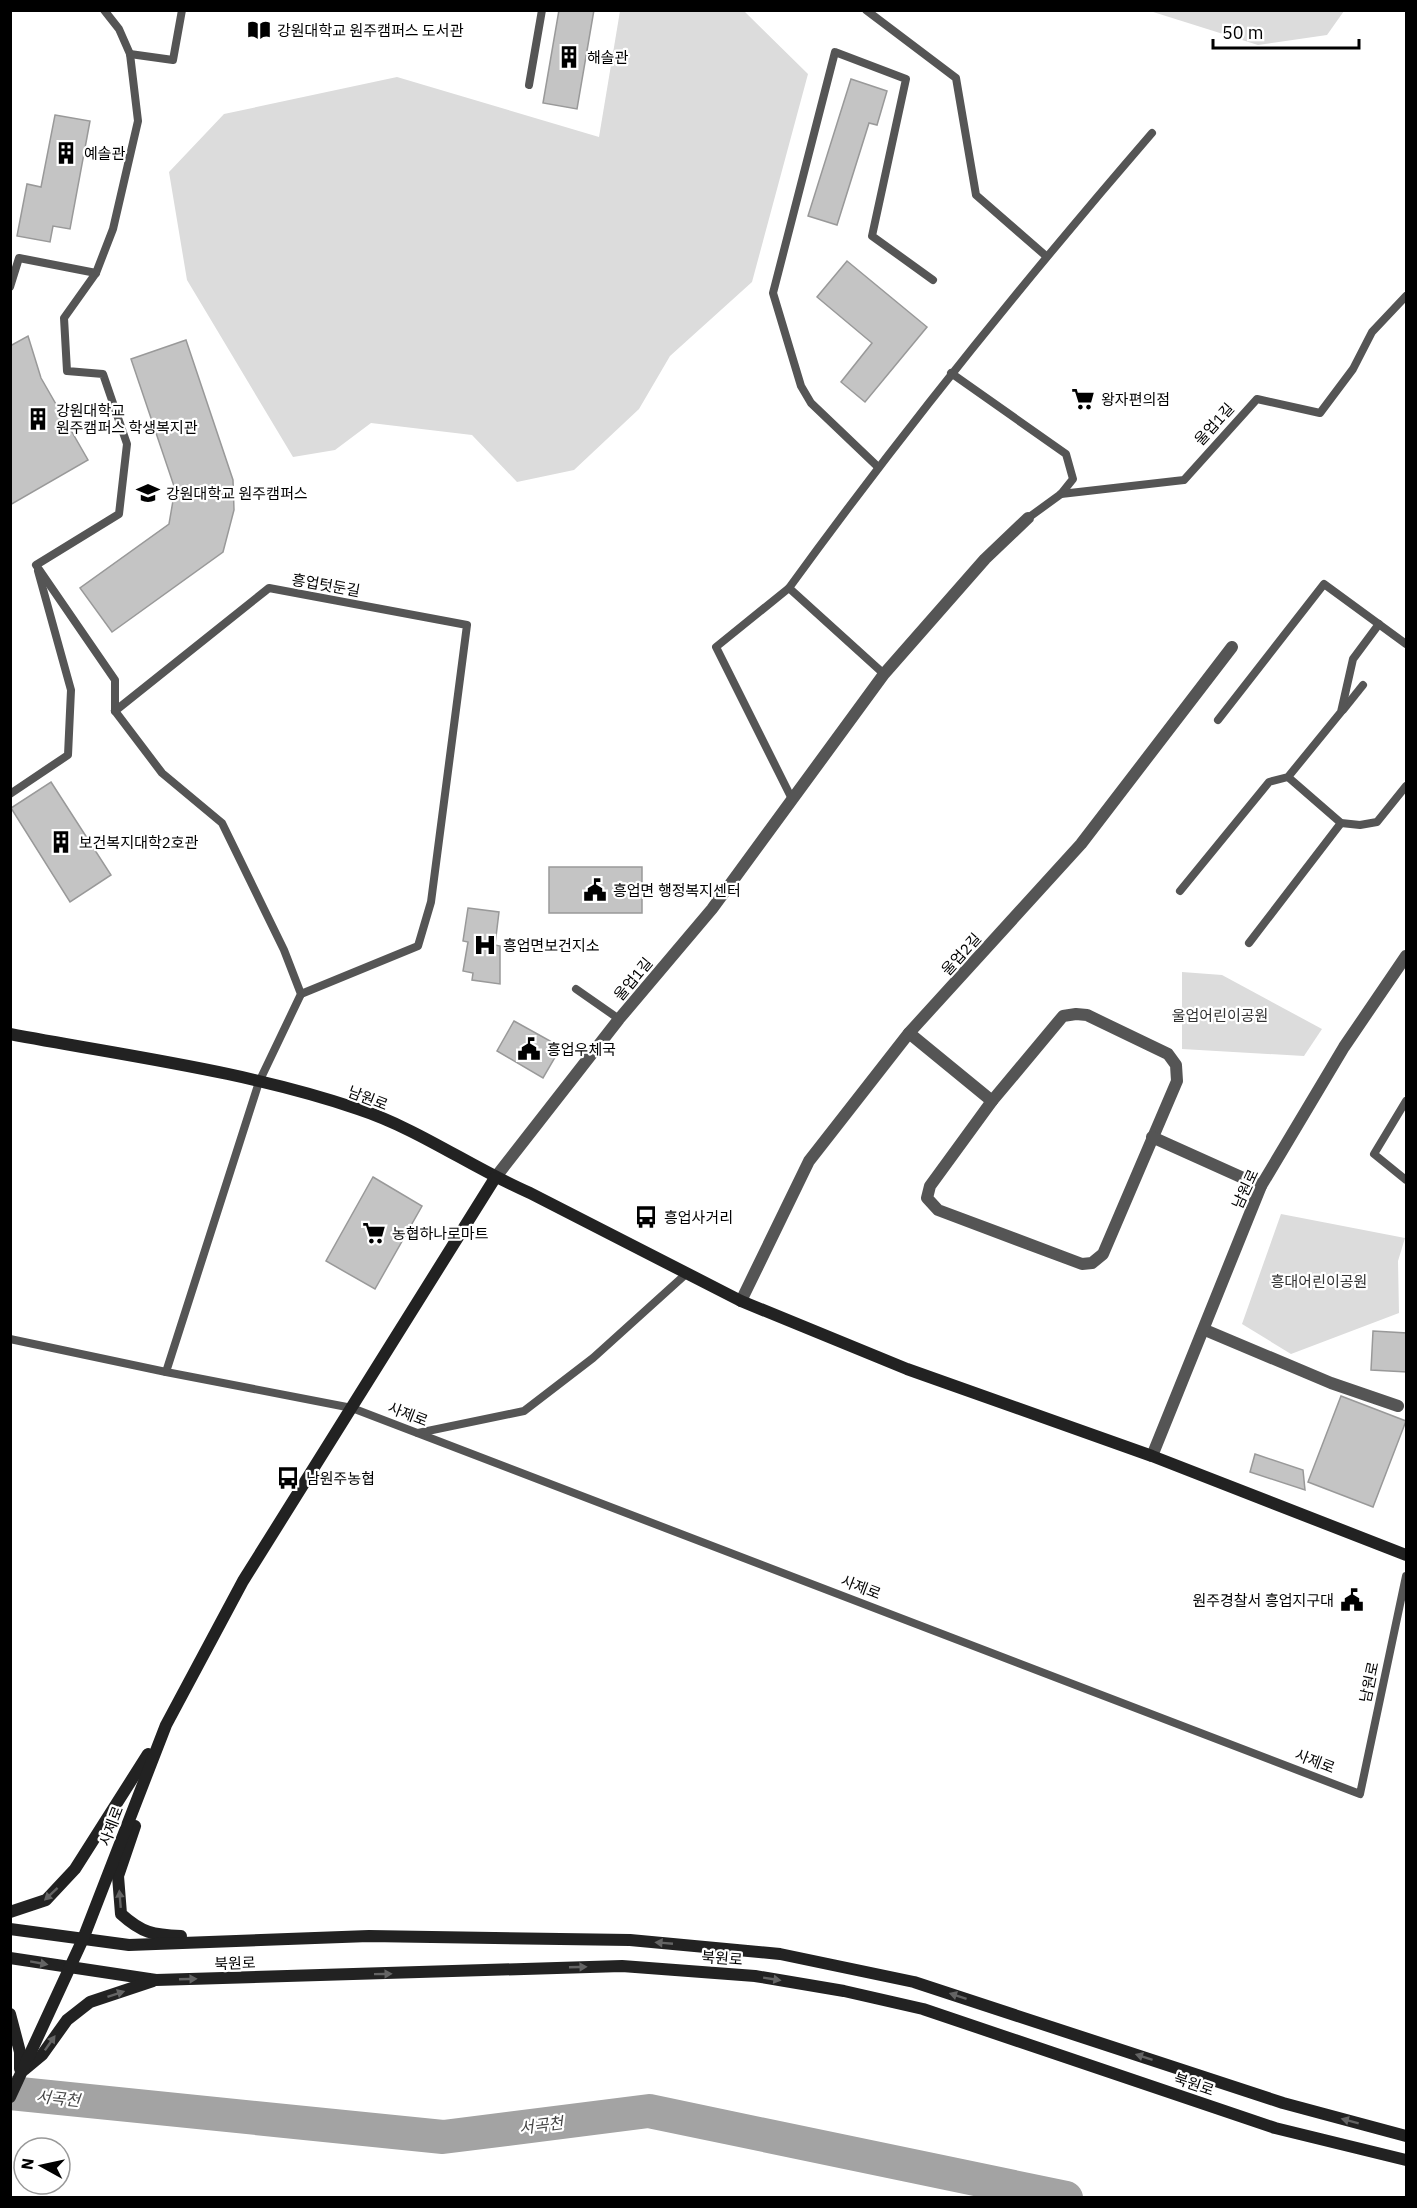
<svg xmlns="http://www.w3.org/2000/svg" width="1417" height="2208" font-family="'IBM Plex Sans','Noto Sans KR',sans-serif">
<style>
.green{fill:#dcdcdc}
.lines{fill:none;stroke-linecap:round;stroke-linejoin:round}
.river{stroke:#a3a3a3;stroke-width:34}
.building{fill:#c4c4c4;stroke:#999;stroke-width:1.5}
.lane{stroke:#555;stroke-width:8}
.street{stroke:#555;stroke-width:12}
.secondary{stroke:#222;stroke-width:12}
.oneway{fill:#646464}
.labels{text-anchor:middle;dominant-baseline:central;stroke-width:4.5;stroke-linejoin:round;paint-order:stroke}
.poi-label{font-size:15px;fill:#000;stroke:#fff;text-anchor:start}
.street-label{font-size:15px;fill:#000;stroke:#fff}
.park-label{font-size:15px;fill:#333;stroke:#fff}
.water-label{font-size:16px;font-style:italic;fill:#444;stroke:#fff}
</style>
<rect width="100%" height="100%" fill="#fff"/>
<g class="green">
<path d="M620,11h124l64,63 -56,208 -82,74 -31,53 -65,61 -57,12 -45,-47 -101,-12 -36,27 -42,7 -106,-177 -18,-108 55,-58 173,-37 202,60z"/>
<path d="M1150,11h194l-17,24 -69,10z"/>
<path d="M1182,972l40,3 100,54 -18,27 -122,-7z"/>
<path d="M1281,1214l124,24 -7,23 1,52 -108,41 -49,-30z"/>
</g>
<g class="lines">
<path class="river" d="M10,2093l433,44 206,-26 417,87"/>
</g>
<g class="building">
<path d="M559,10h35l-17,99 -34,-6z"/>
<path d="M851,79l36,12 -10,34 -8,-2 -32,102 -29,-9z"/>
<path d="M55,115l35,6 -20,108 -17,-3 -3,16 -33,-6 10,-52 14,3z"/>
<path d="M847,261l80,66 -62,75 -24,-20 31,-39 -55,-46z"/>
<path d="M28,336l13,42 47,82 -78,45v-159z"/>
<path d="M186,340l47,140 1,30 -11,42 -111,80 -32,-44 89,-64 6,-35 -44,-130z"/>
<path d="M51,782l60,93 -41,27 -59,-94z"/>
<rect x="549" y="867" width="93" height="46"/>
<path d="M468,908l31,4 -4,33 5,1v38l-28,-4 1,-7 -10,-2 5,-29 -5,-1z"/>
<path d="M514,1021l47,26 -18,31 -46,-27z"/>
<path d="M373,1177l49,29 -47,83 -49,-28z"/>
<path d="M1373,1331l34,2v39l-36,-2z"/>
<path d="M1341,1396l65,25 -33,86 -65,-25z"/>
<path d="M1255,1454l48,16 2,20 -55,-18z"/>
</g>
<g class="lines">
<g class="lane">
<path d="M104,10l15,19 11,25 8,67 -25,108 -17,44 -32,45 3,53 36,3 24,70 -8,70 -83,51 79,115v31"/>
<path d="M866,10l90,68 20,117 70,61"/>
<path d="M130,54l43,6 9,-50"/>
<path d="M529,85l13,-75"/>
<path d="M10,287l9,-29 77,15"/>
<path d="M951,373l115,81 7,25 -12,15 -33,24"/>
<path d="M877,466l-66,-63 -10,-17 -28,-93 62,-241 71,27 -34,157 61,44"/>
<path d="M1061,494l123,-14 73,-81 63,14 33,-44 19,-37 34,-36"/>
<path d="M789,588l-73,59 76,152"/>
<path d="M884,674l-95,-86c114,-157 236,-308 363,-455"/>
<path d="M1343,710l20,-25"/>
<path d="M115,711l47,62 60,50 62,127 17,44 -42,88 -93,290 186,36 1008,386 46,-218"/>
<path d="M115,711l154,-123 198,37 -36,277 -13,44 -117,48"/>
<path d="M1218,720l106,-136 82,60"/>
<path d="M1288,777l53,46 19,2 17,-3 29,-36"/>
<path d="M10,794l58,-39 3,-65 -33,-119"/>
<path d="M1180,891l89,-109 19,-5 53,-65 12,-53 26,-35"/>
<path d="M1249,943l92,-120"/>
<path d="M576,989l43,30"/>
<path d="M1406,1101l-32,53 32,26"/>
<path d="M10,1339l156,33"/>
<path d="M418,1433l106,-22 69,-53 93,-84"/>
</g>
<g class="street">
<path d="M1076,1014l11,1 81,39 8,11 1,16 -74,173 -11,9 -10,1 -144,-54 -11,-12 3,-12 62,-85 71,-85z"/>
<path d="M909,1033l83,68"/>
<path d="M1152,1137l109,49"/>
<path d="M495,1178l124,-159 93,-110 172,-235 101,-115 43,-41"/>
<path d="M741,1301l68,-140 100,-128 172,-189 151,-197"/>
<path d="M1205,1330l126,53 67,23"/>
<path d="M1152,1456l109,-270 83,-139 62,-91"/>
</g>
<g class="secondary">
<path d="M10,1034c116,22 236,37 348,75 61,20 114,59 172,84l211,108 166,68 245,87 254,99"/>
<path d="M135,1826l-17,50 3,38c21,19 32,21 60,22"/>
<path d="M10,1912l36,-12 29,-31 73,-115"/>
<path d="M10,1929l119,16 240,-9 261,4 150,14 134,28 369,121 123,33"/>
<path d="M10,1958l146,22 466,-14 133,10 89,15 79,18 352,119 131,32"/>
<path d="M10,2014l10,38v17"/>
<path d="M24,2070l18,-15 25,-35 23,-18 63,-21"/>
<path d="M10,2097l73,-158 83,-214 77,-144 252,-403"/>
</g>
</g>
<defs><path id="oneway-solid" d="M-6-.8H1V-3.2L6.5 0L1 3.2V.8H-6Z" transform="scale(1.5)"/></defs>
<g class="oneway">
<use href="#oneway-solid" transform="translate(51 1894) rotate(137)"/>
<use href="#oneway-solid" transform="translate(120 1899) rotate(-95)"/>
<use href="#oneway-solid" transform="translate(664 1943) rotate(-175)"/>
<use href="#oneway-solid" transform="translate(39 1963) rotate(10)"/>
<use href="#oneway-solid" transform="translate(578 1967) rotate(-2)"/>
<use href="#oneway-solid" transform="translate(383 1974) rotate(-1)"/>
<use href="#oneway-solid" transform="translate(188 1979) rotate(-2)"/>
<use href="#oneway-solid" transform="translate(772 1979) rotate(9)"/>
<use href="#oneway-solid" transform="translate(116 1994) rotate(-18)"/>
<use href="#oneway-solid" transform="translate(958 1996) rotate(-162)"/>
<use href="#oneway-solid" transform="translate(50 2043) rotate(-55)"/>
<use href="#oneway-solid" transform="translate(1144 2057) rotate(-162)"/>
<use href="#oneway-solid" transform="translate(1350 2121) rotate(-165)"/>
</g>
<defs>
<g id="library-bare" transform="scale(1.8)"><path d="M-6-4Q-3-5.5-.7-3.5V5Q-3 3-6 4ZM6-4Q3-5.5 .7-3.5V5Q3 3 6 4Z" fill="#000" stroke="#fff" stroke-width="2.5" paint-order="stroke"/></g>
<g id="building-bare" transform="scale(1.8)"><path d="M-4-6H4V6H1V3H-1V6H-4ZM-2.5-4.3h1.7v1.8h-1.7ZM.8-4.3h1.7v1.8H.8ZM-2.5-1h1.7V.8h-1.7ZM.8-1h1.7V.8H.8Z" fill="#000" stroke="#fff" stroke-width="2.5" paint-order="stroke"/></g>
<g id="supermarket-bare" transform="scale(1.8)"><path d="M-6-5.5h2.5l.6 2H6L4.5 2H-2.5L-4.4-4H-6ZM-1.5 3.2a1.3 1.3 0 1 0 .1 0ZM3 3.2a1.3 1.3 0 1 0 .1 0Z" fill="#000" stroke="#fff" stroke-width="2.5" paint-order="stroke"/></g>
<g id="university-bare" transform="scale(1.8)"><path d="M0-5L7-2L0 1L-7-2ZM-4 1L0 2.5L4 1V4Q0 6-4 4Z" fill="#000" stroke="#fff" stroke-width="2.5" paint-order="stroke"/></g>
<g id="civic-bare" transform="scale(1.8)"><path d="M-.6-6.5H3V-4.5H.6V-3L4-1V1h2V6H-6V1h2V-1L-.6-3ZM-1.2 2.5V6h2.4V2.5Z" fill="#000" stroke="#fff" stroke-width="2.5" paint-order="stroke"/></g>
<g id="hospital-bare" transform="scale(1.8)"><path d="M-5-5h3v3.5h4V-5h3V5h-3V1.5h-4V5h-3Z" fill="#000" stroke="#fff" stroke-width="2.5" paint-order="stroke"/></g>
<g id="bus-bare" transform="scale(1.8)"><path d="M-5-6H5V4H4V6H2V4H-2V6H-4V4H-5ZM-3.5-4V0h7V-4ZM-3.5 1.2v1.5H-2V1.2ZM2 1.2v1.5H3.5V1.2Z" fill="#000" stroke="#fff" stroke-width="2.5" paint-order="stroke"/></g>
</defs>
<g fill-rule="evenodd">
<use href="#library-bare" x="259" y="30"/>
<use href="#building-bare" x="569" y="57"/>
<use href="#building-bare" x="66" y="153"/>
<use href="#supermarket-bare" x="1083" y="399"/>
<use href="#building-bare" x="38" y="419"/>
<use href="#university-bare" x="148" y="493"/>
<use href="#building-bare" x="61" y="842"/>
<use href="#civic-bare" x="595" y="890"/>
<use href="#hospital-bare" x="485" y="945"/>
<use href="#civic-bare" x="529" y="1049"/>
<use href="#bus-bare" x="646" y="1217"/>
<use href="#supermarket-bare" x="374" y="1233"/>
<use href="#bus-bare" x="288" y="1478"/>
<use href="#civic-bare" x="1352" y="1600"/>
</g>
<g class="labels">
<g class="poi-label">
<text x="277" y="30">강원대학교 원주캠퍼스 도서관</text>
<text x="587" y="57">해솔관</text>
<text x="84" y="153">예솔관</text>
<text x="1101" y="399">왕자편의점</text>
<text x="56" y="410">강원대학교<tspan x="56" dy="17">원주캠퍼스 학생복지관</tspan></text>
<text x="166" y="493">강원대학교 원주캠퍼스</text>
<text x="79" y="842">보건복지대학2호관</text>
<text x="613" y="890">흥업면 행정복지센터</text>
<text x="503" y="945">흥업면보건지소</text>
<text x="547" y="1049">흥업우체국</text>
<text x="664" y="1217">흥업사거리</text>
<text x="392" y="1233">농협하나로마트</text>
<text x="306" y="1478">남원주농협</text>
<text x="1334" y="1600" text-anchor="end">원주경찰서 흥업지구대</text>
</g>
<g class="street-label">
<text transform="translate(1214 424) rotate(-48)">울업1길</text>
<text transform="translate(326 585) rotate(10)">흥업텃둔길</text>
<text transform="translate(961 954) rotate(-48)">울업2길</text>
<text transform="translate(633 979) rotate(-50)">울업1길</text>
<text transform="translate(368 1098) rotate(21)">남원로</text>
<text transform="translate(1245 1189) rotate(-65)">남원로</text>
<text transform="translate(408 1414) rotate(21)">사제로</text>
<text transform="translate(861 1587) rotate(21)">사제로</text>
<text transform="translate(1369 1682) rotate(-78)">남원로</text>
<text transform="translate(1315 1761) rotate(21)">사제로</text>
<text transform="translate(111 1826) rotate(-69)">사제로</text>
<text transform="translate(722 1958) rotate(4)">북원로</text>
<text transform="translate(235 1963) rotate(-2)">북원로</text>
<text transform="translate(1194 2084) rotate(19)">북원로</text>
</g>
<g class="park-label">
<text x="1220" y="1015">울업어린이공원</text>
<text x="1319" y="1281">흥대어린이공원</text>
</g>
<g class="water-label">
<text transform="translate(58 2098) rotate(6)">서곡천</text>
<text transform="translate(541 2125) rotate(-7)">서곡천</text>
</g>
</g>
<rect width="1417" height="2208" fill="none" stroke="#000000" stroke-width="24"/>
<g transform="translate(42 2166) rotate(278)"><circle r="28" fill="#ffffff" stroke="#999999" stroke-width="1.5"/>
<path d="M0-4.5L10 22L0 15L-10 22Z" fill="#000000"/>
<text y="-9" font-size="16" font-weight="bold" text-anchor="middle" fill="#000000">N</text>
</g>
<path d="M1213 39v9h146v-9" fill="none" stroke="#000000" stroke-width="3"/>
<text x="1222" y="39" font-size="18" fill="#000000" stroke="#ffffff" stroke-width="4.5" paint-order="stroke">50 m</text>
</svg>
